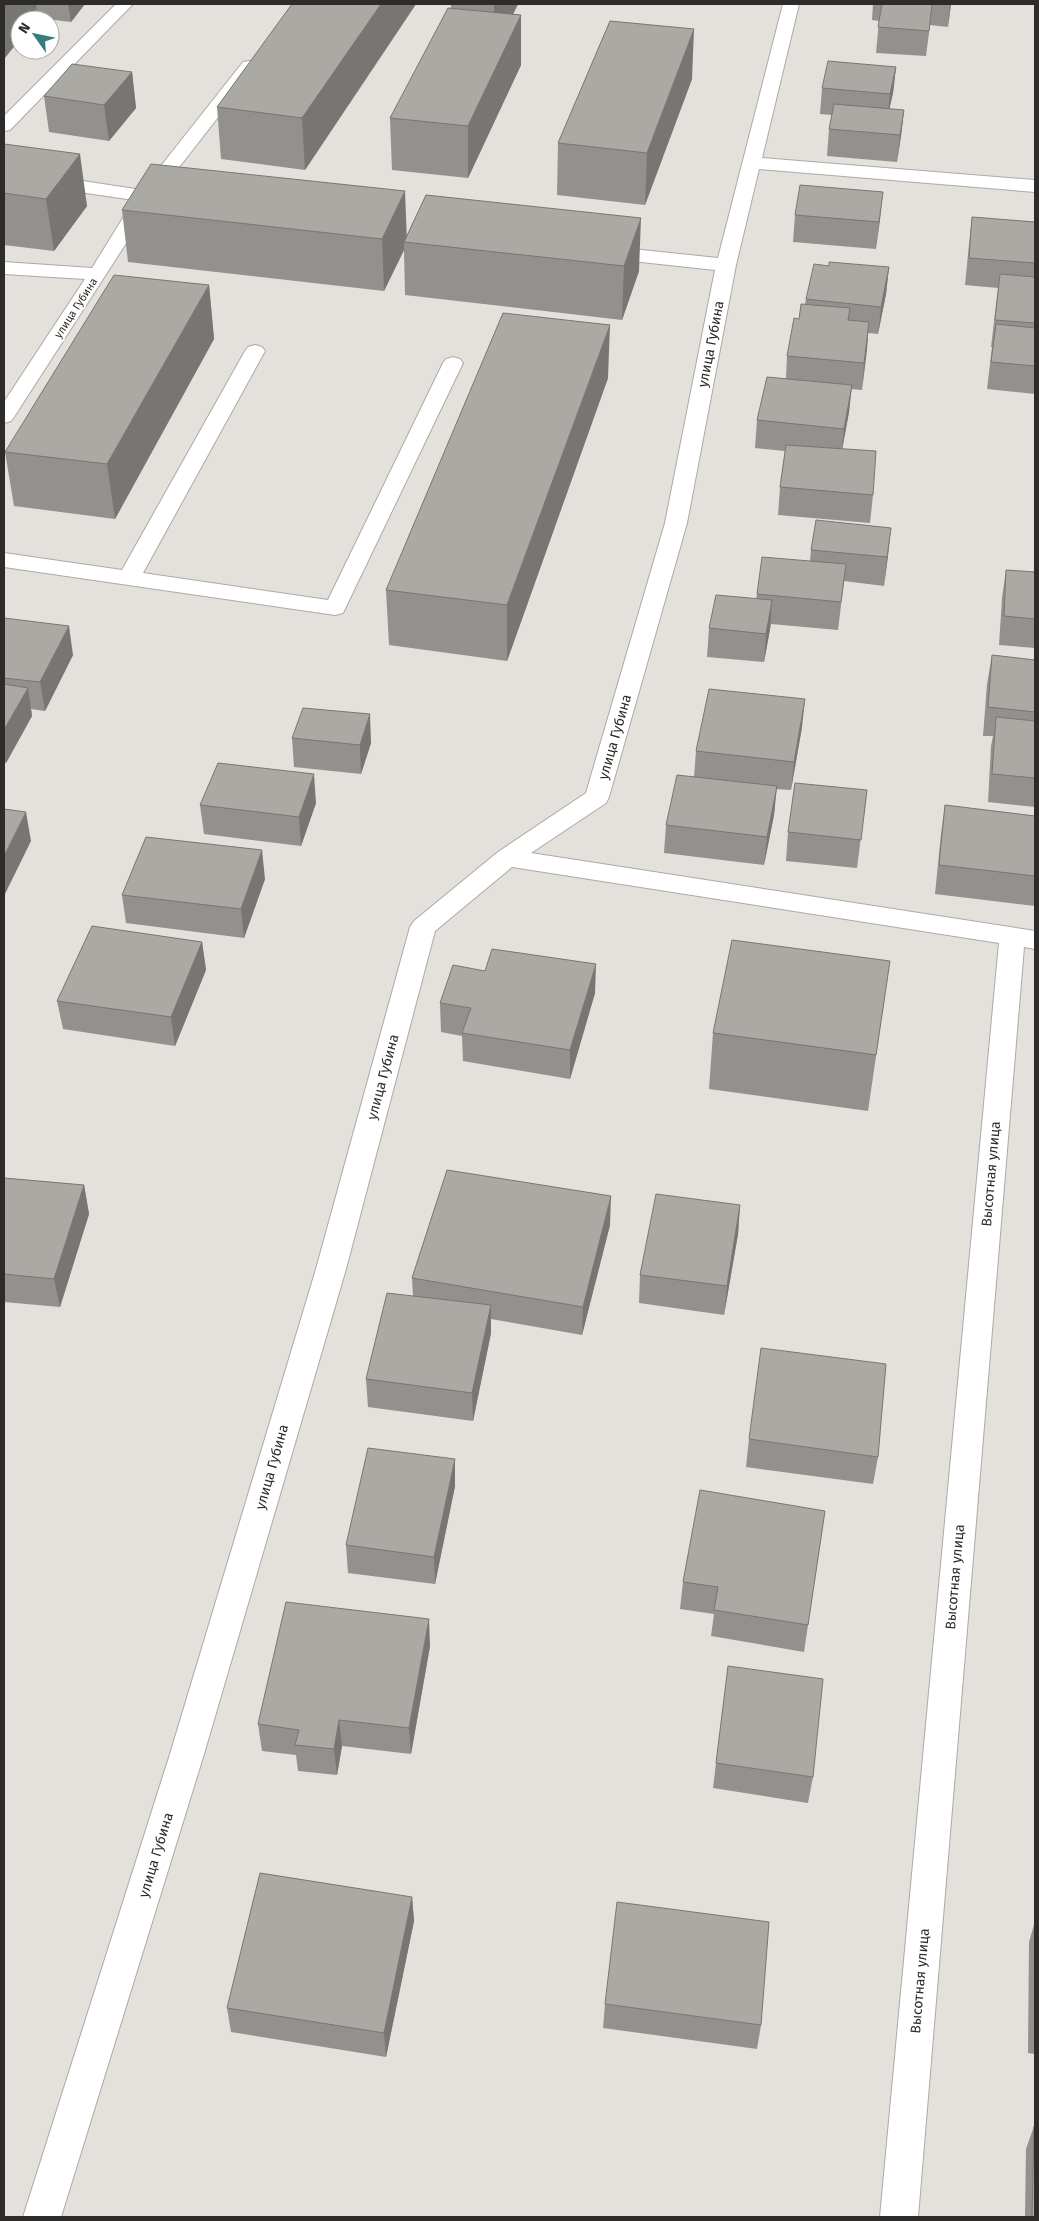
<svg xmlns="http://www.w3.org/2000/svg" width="1039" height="2221" font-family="'Fira Sans',sans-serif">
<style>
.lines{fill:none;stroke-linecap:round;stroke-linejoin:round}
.minor-casing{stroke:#ada9a4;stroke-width:2}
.minor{fill:#fff;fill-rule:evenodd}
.wall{fill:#92918d}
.shaded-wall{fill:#777673}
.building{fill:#aaa9a4;stroke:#777673}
.labels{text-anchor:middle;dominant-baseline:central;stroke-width:4;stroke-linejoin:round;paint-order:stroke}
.far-street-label{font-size:11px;fill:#2d2c2a;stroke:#fff}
.street-label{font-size:14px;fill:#2d2c2a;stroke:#fff}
</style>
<rect width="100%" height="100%" fill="#e4e0db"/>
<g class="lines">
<g class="minor-casing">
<g id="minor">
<path d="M116,4h17l-123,126 -6,1v-15z"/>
<path d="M783,4h16l-37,154 273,22v12l-276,-23 -23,96 -49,258 -78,274 -3,6 -75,50 504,78v18l-11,-2 -106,1270h-38l119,-1274 -487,-76 -77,64 -89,338 -142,485 -143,463h-38l147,-463 146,-485 94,-342 4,-6 84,-69 88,-59 79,-270 50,-253 -111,-12 -7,-2 -3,-4 3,-4 7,-2 114,12z"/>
<path d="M249,61l6,1 3,4 -99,127 17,3 2,4 -2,4 -7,2 -17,-3 -138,214 -3,4 -7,2v-21l81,-123 -81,-5v-12l88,6 42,-68 -130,-19v-12l138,21 101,-128z"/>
<path d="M255,345l7,2 3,4 -122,222 185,27 115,-237 3,-4 7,-2 7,2 3,4 -120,250 -8,2 -331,-48v-14l118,17 123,-219 3,-4z"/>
</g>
</g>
<use href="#minor" class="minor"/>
</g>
<g class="wall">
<path d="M4,4h81l-14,18 -33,-4 -2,2h-16v19l-16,20z"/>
<path d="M416,4l-111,166 -84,-11 -4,-52z"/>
<path d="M451,4h67l-5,10 8,1v50l-53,113 -76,-8 -2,-52 61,-110z"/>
<path d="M873,4h78l-3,23 -18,-2 -4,31 -50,-3 3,-32 -7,-1z"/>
<path d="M896,67l-3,26 -4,16 15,1 -3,26 -4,26 -70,-6 2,-27 3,-14 -12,-1 2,-26z"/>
<path d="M132,72l4,36 -27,33 -60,-9 -5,-36z"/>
<path d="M692,79l-47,126 -88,-10 1,-52z"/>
<path d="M4,144l83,62 -33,45 -50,-6z"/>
<path d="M426,195l213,76 -17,49 -217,-25 -1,-45 -20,41 -256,-29 -6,-52 285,26z"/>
<path d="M795,215l85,4 -4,30 -83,-7z"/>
<path d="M972,217l63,5v172l-48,-5 5,-42h-1l7,-59 -33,-3 4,-41z"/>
<path d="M829,266l60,1 -3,27 -8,40 -10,-1 -6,57 -11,-1 -2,23 -7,37 31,46 -3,28 -92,-8 2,-28 5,-36 -30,-3 2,-28 29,-42 1,-22 12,-37 6,-15 1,-5z"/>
<path d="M209,285l5,54 -99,180 -101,-13 -9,-54z"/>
<path d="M608,378l-101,283 -118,-16 -3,-55z"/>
<path d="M811,550l77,6 -4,30 -40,-5 -6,49 -67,-6 -7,38 -57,-5 2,-29 47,-29 1,-5 53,-33z"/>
<path d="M1006,570l29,2v76l-36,-3 3,-47z"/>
<path d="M4,618l69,37 -28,56 -14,-2 1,7 -26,47h-2z"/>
<path d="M992,655l43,5v147l-47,-5 3,-56 2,-10h-10l4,-52z"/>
<path d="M802,727l-11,63 -15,-1 -2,26 -10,50 -100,-12 2,-28 28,-48 2,-26z"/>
<path d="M292,738l79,5 -10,31 -67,-7z"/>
<path d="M867,790l-10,78 -71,-7 2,-29z"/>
<path d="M316,803l-15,43 -97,-12 -4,-29z"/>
<path d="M945,805l90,11v90l-100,-12 6,-60z"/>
<path d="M265,879l-21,59 -118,-15 -4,-28z"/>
<path d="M202,942l4,28 -31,76 -112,-17 -6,-28z"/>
<path d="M890,961l-22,150 -159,-22 4,-56z"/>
<path d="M595,993l-25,86 -107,-18 -1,-25 -21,-4 -1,-29z"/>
<path d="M4,1178l80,7 5,29 -29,93 -56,-5z"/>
<path d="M740,1205l-2,29 -14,81 -85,-12 1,-28z"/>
<path d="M610,1225l-28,110 -91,-16v14l-18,88 -105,-14 -2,-28 47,-83 -1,-18z"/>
<path d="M749,1439l129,18 -5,27 -127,-17z"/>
<path d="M455,1459v27l-20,98 -87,-11 -2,-28z"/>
<path d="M825,1511l-21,141 -93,-16 3,-22 -34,-5 3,-27z"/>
<path d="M430,1646l-19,108 -69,-8 -5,29 -39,-4 -2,-16 -34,-4 -4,-27z"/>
<path d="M716,1763l97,14 -5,26 -95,-15z"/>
<path d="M412,1897l2,24 -28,136 -155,-25 -4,-24z"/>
<path d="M1035,1921v133l-7,-1 1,-111z"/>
<path d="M605,2004l156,21 -4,24 -154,-21z"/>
<path d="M1034,2126l1,91h-10l1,-68z"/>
</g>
<g class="shaded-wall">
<path d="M4,4h32l2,14 -2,2h-16v19l-16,20z"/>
<path d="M68,4h17l-14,18z"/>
<path d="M381,4h35l-111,166 -3,-52z"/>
<path d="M494,4h24l-24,49z"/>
<path d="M950,4h1l-3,23z"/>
<path d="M521,15v50l-53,113v-52z"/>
<path d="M694,29l-2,50 -47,126 2,-52z"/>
<path d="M896,67l-3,26 -6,27 3,-26z"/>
<path d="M132,72l4,36 -27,33 -5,-36z"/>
<path d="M904,110l-3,26 -4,26 3,-27z"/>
<path d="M80,154l7,52 -33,45 -8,-52z"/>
<path d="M405,191l2,52 -3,-1v8l-20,41 -2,-52z"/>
<path d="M883,192l-3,27 -4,30 3,-27z"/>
<path d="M641,218l-2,53 -17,49 2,-54z"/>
<path d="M889,267l-3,27 -8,40 3,-27z"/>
<path d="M209,285l5,54 -99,180 -8,-55z"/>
<path d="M869,322l-2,28 -5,40 2,-27z"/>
<path d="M610,325l-2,53 -101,283v-56z"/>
<path d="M852,385l-3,27 -8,44 3,-27z"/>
<path d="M891,528l-3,28 -4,30 3,-29z"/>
<path d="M772,600l-2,29 -6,33 2,-28z"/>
<path d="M69,626l4,29 -28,56 -5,-29z"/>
<path d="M28,688l4,28 -26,47 -2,-14v-19z"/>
<path d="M805,699l-3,28 -11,63 3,-28z"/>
<path d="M370,714l1,29 -10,31 -1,-29z"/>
<path d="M314,774l2,29 -15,43 -2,-29z"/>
<path d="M777,786l-3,29 -10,50 3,-28z"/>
<path d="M26,812l5,29 -27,55v-40z"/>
<path d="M262,850l3,29 -21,59 -3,-29z"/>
<path d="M202,942l4,28 -31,76 -4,-29z"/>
<path d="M596,964l-1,29 -25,86v-29z"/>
<path d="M84,1185l5,29 -29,93 -6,-28z"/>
<path d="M611,1196l-1,29 -28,110 1,-28z"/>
<path d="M740,1205l-2,29 -14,81 3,-29z"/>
<path d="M491,1305v28l-18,88 -1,-28z"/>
<path d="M455,1459v27l-20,98 -1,-27z"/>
<path d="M429,1619l1,27 -19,108 -2,-26z"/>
<path d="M339,1720l3,26 -5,29 -3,-26z"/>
<path d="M412,1897l2,24 -28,136 -2,-24z"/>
</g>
<g class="building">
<path d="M292,4h89l-79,114 -85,-11z"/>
<path d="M882,4h50l-3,27 -51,-4z"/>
<path d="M448,8l73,7 -53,111 -78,-8z"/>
<path d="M610,21l84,8 -47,124 -89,-10z"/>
<path d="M828,61l68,6 -6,27 -68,-6z"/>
<path d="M72,64l60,8 -28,33 -60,-9z"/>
<path d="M834,104l70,6 -4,25 -71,-6z"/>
<path d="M4,144l76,10 -34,45 -42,-6z"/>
<path d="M151,164l254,27 -23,48 -260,-29z"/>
<path d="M800,185l83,7 -4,30 -84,-7z"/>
<path d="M426,195l215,23 -17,48 -220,-24z"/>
<path d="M972,217l63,5v41l-66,-5z"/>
<path d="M829,262l60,5 -8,40 -75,-8 8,-35 15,2z"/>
<path d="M1000,274l35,3v46l-40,-3z"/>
<path d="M114,275l95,10 -102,179 -102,-12z"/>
<path d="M801,304l49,4 -2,12 21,2 -5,41 -77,-7 7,-38 5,1z"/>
<path d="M503,313l107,12 -103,280 -121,-15z"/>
<path d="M996,324l39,4v38l-44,-4z"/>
<path d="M767,377l85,8 -8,44 -87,-9z"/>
<path d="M786,445l90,6 -3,44 -93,-8z"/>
<path d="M816,520l75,8 -4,29 -76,-7z"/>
<path d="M762,557l84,7 -5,38 -84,-8z"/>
<path d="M1006,570l29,2v47l-31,-3z"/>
<path d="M716,595l56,5 -6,34 -57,-6z"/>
<path d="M4,618l65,8 -29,56 -36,-4z"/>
<path d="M992,655l43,5v52l-47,-5z"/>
<path d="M4,684l24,4 -24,42z"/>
<path d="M709,689l96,10 -11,63 -98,-11z"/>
<path d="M303,708l67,6 -10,31 -68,-7z"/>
<path d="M996,717l39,4v57l-43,-4z"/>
<path d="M218,763l96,11 -15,43 -99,-12z"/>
<path d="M677,775l100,11 -10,51 -101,-12z"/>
<path d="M795,783l72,7 -6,50 -73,-8z"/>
<path d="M945,805l90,11v60l-96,-11z"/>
<path d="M4,809l22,3 -22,44z"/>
<path d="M146,837l116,13 -21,59 -119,-14z"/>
<path d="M92,926l110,16 -31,75 -114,-16z"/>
<path d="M732,940l158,21 -14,94 -163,-22z"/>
<path d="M492,949l104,15 -26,86 -108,-17 9,-25 -31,-5 13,-38 32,6z"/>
<path d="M447,1170l164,26 -28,111 -171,-29z"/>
<path d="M4,1178l80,7 -30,94 -50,-5z"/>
<path d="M656,1194l84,11 -13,81 -87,-11z"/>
<path d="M387,1293l104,12 -19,88 -106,-14z"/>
<path d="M761,1348l125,16 -8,93 -129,-18z"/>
<path d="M368,1448l87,11 -21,98 -88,-12z"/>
<path d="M700,1490l125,21 -17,114 -94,-15 4,-23 -35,-5z"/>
<path d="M286,1602l143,17 -20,109 -70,-8 -5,29 -39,-4 4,-15 -41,-6z"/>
<path d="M728,1666l95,13 -10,98 -97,-14z"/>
<path d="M260,1873l152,24 -28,136 -157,-25z"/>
<path d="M617,1902l152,20 -8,103 -156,-21z"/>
<path d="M1034,2126h1v91h-3z"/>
</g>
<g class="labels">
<g class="far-street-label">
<text transform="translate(76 308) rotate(-57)">улица Губина</text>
</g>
<g class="street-label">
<text transform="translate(711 344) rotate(-79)">улица Губина</text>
<text transform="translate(615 737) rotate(-74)">улица Губина</text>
<text transform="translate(383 1077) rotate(-75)">улица Губина</text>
<text transform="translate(991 1174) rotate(-85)">Высотная улица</text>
<text transform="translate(272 1467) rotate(-74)">улица Губина</text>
<text transform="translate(955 1577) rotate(-85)">Высотная улица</text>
<text transform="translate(156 1855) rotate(-73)">улица Губина</text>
<text transform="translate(920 1981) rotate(-85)">Высотная улица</text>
</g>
</g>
<rect width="1039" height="2221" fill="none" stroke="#2d2c2a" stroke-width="10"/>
<g transform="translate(35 35) rotate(303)"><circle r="24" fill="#ffffff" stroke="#ababaa"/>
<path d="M0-4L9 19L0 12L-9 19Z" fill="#357e7c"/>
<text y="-8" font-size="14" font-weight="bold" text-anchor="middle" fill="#2d2c2a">N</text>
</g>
</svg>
